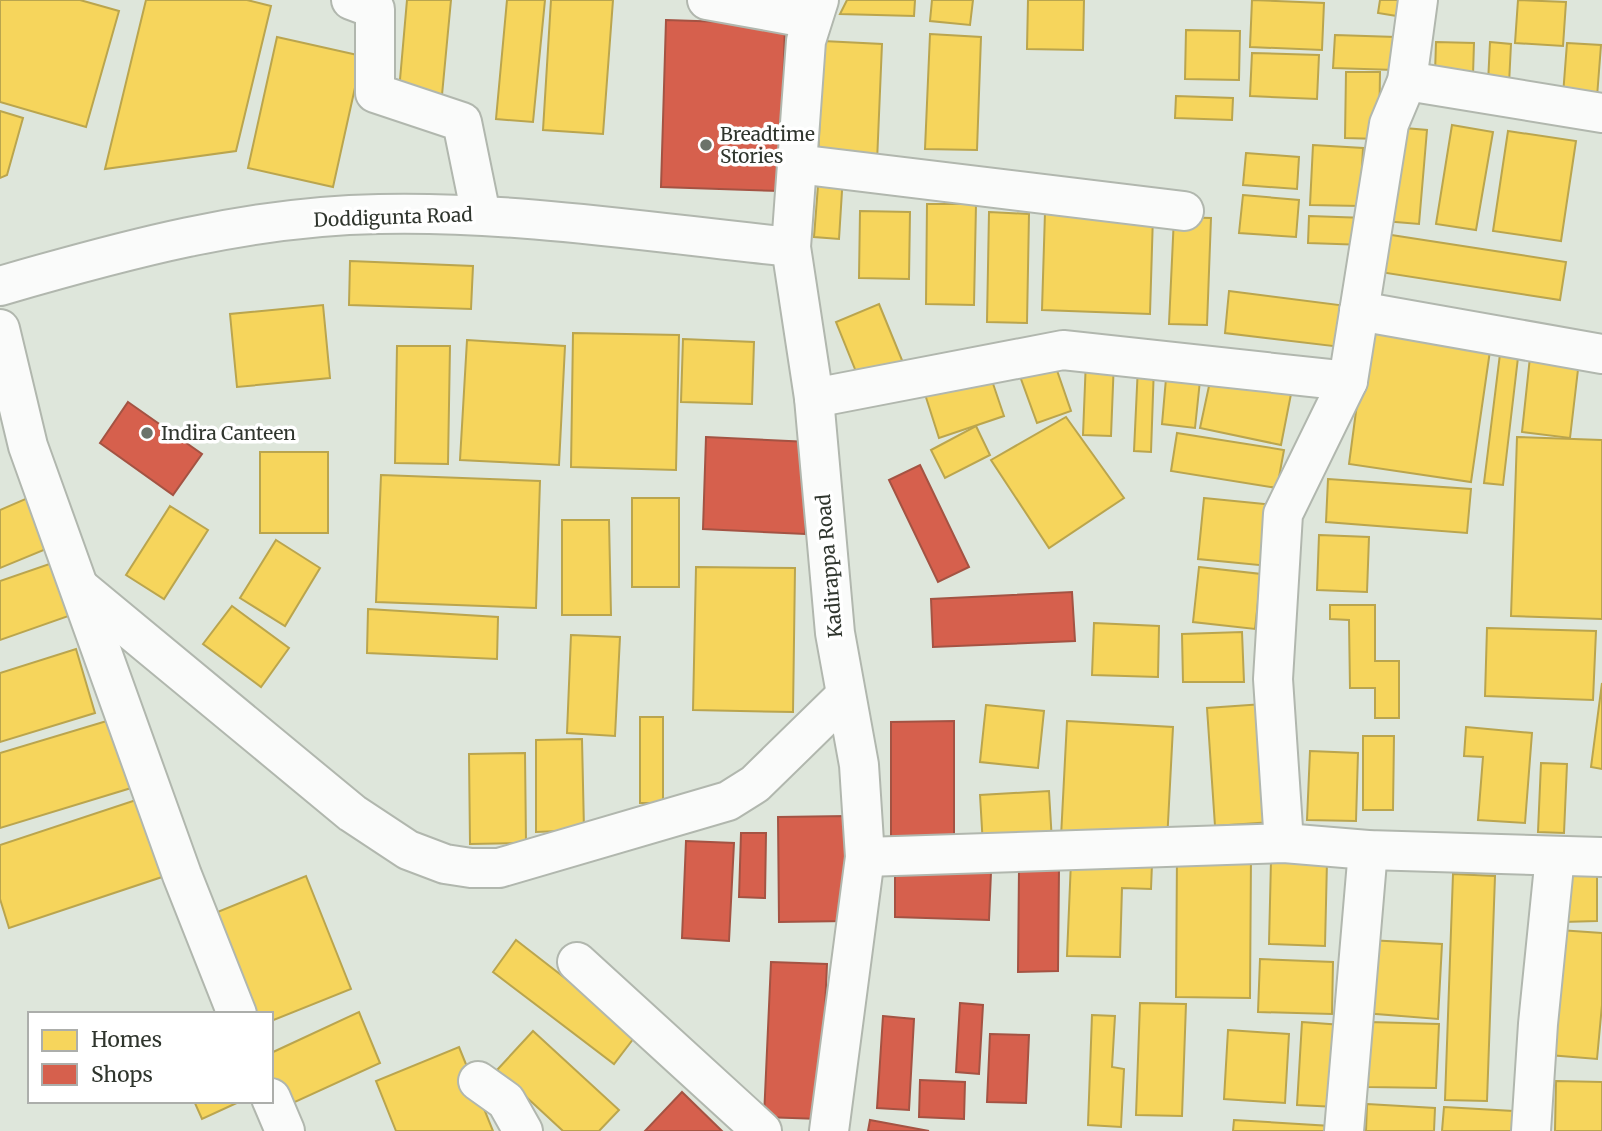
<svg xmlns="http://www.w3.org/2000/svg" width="1602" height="1131" font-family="Merriweather,serif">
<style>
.homes{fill:#f6d55c;stroke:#baa54e;stroke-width:2}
.shops{fill:#d6604d;stroke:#a45343;stroke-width:2}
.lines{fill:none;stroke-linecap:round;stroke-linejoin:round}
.minor-casing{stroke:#b1b7ae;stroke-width:42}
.minor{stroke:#fafbfa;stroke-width:38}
.poi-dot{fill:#6c736a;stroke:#fff;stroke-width:2.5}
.labels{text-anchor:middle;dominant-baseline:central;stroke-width:7;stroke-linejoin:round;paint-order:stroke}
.poi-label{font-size:19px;fill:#2f352d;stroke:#fff;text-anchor:start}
.street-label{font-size:19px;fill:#2f352d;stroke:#fff}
</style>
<rect width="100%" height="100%" fill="#dee6db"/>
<g class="homes">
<path d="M0,0h80l39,11 -33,116 -86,-25z"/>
<path d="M146,0h101l24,6 -35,145 -131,18z"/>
<path d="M407,0h44l-9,95 -43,-4z"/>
<path d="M507,0h38l-12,122 -37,-3z"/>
<path d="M551,0h62l-10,134 -60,-4z"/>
<path d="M847,0h68l-1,16 -74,-2z"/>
<path d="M932,0h41l-3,25 -40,-4z"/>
<path d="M1028,0h56l-1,50 -56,-1z"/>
<path d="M1252,0l72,3 -2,47 -72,-3z"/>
<path d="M1380,0h26l-3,17 -25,-4z"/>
<path d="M1518,0l48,2 -3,44 -48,-3z"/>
<path d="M1186,30l54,1 -1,49 -54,-1z"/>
<path d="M930,34l51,3 -4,113 -52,-1z"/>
<path d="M1335,35l61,2 -1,33 -62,-2z"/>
<path d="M277,37l85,19 -29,131 -85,-19z"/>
<path d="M823,41l59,3 -5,118 -59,-2z"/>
<path d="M1436,42l38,1 -1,32 -38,-2z"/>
<path d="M1490,42l21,2 -2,40 -21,-1z"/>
<path d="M1567,43l34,2 -4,52 -34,-2z"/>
<path d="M1252,53l67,2 -2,44 -67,-3z"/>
<path d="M1346,72h34l-1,67 -34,-1z"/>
<path d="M1176,96l57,2 -1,22 -57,-2z"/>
<path d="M0,111l23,7 -16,57 -7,3z"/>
<path d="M1452,125l41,7 -17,98 -40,-6z"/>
<path d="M1393,127l34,3 -8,94 -35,-3z"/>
<path d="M1508,131l68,10 -15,100 -68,-10z"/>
<path d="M1313,145l50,3 -3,58 -50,-1z"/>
<path d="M1246,153l53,4 -2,32 -54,-4z"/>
<path d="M819,173l24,2 -4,64 -25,-2z"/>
<path d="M1243,195l56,5 -3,37 -57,-4z"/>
<path d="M927,204h49l-2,101 -48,-1z"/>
<path d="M860,211l50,1 -1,67 -50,-1z"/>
<path d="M989,212l40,2 -2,109 -40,-1z"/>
<path d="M1045,212l108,3 -3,99 -108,-4z"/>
<path d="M1309,216l57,2 -1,27 -57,-2z"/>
<path d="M1174,217l37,1 -4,107 -38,-1z"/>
<path d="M1385,234l181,28 -6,38 -180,-28z"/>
<path d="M350,261l123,5 -2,43 -122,-4z"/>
<path d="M1229,291l118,15 -6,41 -116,-14z"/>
<path d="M879,304l25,61 -43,19 -25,-62z"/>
<path d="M323,305l7,73 -93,9 -7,-73z"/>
<path d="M1368,321l124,16 -21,145 -122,-18z"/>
<path d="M573,333l106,2 -3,135 -105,-3z"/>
<path d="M683,339l71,3 -2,62 -71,-2z"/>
<path d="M467,340l98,6 -6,119 -99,-5z"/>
<path d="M397,346h53l-2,118 -53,-1z"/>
<path d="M1501,346l18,3 -16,136 -19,-2z"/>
<path d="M1052,356l19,55 -34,12 -20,-55z"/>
<path d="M1530,357l49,4 -9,77 -48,-6z"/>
<path d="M1086,359l28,1 -3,76 -28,-1z"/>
<path d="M987,366l17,50 -65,22 -16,-50z"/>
<path d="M1138,366h16l-3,86 -17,-1z"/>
<path d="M1167,367l34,4 -6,57 -33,-4z"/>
<path d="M1212,372l80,17 -11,56 -81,-17z"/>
<path d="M1066,417l58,81 -75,50 -58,-88z"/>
<path d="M976,426l14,29 -45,23 -14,-28z"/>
<path d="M1177,433l107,17 -7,38 -106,-17z"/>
<path d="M1517,437l85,3v179l-91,-3z"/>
<rect x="260" y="452" width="68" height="81"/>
<path d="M381,475l159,6 -4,127 -160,-6z"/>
<path d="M1328,479l143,10 -4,44 -141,-11z"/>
<path d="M30,497l21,50 -51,21v-58z"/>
<rect x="632" y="498" width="47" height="89"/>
<path d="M1204,498l71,7 -6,61 -71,-7z"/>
<path d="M170,506l38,24 -44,69 -38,-24z"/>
<path d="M562,520h47l2,95h-49z"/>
<path d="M1319,535l50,2 -2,55 -50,-2z"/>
<path d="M276,540l44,28 -35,58 -45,-28z"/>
<path d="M61,560l19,52 -80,28v-59z"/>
<path d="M696,567l99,1 -2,144 -100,-2z"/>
<path d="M1199,567l62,7 -6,55 -62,-7z"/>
<path d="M1330,605h45v56h24v57h-24v-30h-25l-1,-68 -19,-1z"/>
<path d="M232,606l57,42 -28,39 -58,-43z"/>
<path d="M368,609l130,8 -1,42 -130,-6z"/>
<path d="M1094,623l65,3 -1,51 -66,-2z"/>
<path d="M1487,628l109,3 -3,69 -108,-4z"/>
<path d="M1242,632l2,50h-61l-1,-48z"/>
<path d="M571,635l49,2 -5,99 -48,-3z"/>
<path d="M76,649l19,64 -95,29v-69z"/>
<path d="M1602,683v86l-11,-2z"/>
<path d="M1263,704l9,118 -57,4 -8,-118z"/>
<path d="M986,705l58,6 -6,57 -58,-6z"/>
<path d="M120,717l21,68 -141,43v-75z"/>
<rect x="640" y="717" width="23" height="86"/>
<path d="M1067,721l106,6 -6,115 -106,-5z"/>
<path d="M1466,727l66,6 -7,90 -47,-3 5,-63 -19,-1z"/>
<path d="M1363,736h31l-1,74h-30z"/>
<path d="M582,739l2,91 -48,2v-92z"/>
<path d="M1310,751l48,2 -2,68 -49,-1z"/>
<path d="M525,753l1,90 -56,1 -1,-90z"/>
<path d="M1541,763l26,1 -3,69 -26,-1z"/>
<path d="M1049,791l3,51 -69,4 -3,-51z"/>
<path d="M136,800l26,77 -153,51 -9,-29v-54z"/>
<path d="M1177,854h74l-1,144 -74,-1z"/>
<path d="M1271,860l56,1 -2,85 -56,-2z"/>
<path d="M1071,861l81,3 -1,25 -29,-1 -2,69 -53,-1z"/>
<path d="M1597,873v48l-34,1 -1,-48z"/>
<path d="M1453,874l42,2 -8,225 -42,-1z"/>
<path d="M306,876l45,113 -80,32v-7h-17l-39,-101z"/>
<path d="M1559,930l43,3v72l-5,54 -48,-4z"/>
<path d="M516,940l121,94 -23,30 -121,-92z"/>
<path d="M1368,940l74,4 -4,75 -74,-6z"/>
<path d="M1260,959l73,3 -1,52 -74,-2z"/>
<path d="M1140,1003l46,1 -4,112 -46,-1z"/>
<path d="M359,1012l21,51 -96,44 -13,-30v-24z"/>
<path d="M1092,1015l23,1 -3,51 12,2 -3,58 -33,-2z"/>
<path d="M1302,1022l40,3 -5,82 -40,-2z"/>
<path d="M1369,1022l70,2 -3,64 -68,-1z"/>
<path d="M1228,1030l61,4 -4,69 -61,-4z"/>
<path d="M533,1031l86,79 -20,21h-36l-66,-61z"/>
<path d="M459,1047l34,84h-97l-20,-50z"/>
<path d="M1556,1081l46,1v49h-47z"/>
<path d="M194,1101h47l-39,18z"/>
<path d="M1367,1104l68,4 -1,23h-68z"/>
<path d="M1444,1107l69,4 -1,20h-70z"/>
<path d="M1234,1120l97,6 -1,5h-97z"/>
</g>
<g class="shops">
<path d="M666,20l119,4 -5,167 -119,-4z"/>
<path d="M128,402l74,52 -29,41 -73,-52z"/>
<path d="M706,437l103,5 -4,92 -102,-5z"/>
<path d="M920,465l49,102 -31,15 -49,-102z"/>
<path d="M1072,592l3,49 -142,6 -2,-48z"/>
<path d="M954,721v120h-63v-119z"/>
<path d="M847,816l1,105 -69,1 -1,-105z"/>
<path d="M741,833h25l-1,65 -26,-1z"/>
<path d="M686,841l48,2 -5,98 -47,-3z"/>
<path d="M1019,868h40l-1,103 -40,1z"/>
<path d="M895,870l96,2 -2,48 -94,-3z"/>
<path d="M771,962l56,2 -7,155 -56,-2z"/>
<path d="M960,1003l23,2 -4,69 -23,-2z"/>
<path d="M883,1016l31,3 -5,91 -32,-2z"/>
<path d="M990,1034l39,1 -3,68 -39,-1z"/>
<path d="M920,1080l45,2 -1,37 -45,-2z"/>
<path d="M682,1092l40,39h-77z"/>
<path d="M870,1120l59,11h-61z"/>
</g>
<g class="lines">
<g class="minor-casing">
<g id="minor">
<path d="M351,0l24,9v84l87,29 19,93"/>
<path d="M707,0l105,19"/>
<path d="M819,0l-13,41 -15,206 23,151 21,235 24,132 6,92 -36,274"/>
<path d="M1407,81l195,32"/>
<path d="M797,164l387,47"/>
<path d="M0,286c124,-36 249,-70 379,-72 138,-3 275,19 412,33"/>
<path d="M1359,311l243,43"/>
<path d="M0,329l28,117 154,429 55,139"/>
<path d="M814,398l249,-48 285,31"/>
<path d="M80,588l272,225 56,37 37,14 26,4h28l229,-67 27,-17 90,-88"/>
<path d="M1284,843l-11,-164 10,-165 65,-133 41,-257 18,-43 11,-81"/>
<path d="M865,857l419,-14 84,7 234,7"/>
<path d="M577,962l185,169"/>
<path d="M478,1081l28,20 17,30"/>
<path d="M271,1098l14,33"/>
<path d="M1344,1131l24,-281"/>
<path d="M1531,1131l7,-107 17,-168"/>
</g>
</g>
<use href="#minor" class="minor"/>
</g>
<g class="poi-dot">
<circle cx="706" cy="145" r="7"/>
<circle cx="147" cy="433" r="7"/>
</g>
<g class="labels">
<g class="poi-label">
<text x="720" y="134">Breadtime<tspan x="720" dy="22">Stories</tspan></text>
<text x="161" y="433">Indira Canteen</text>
</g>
<g class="street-label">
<text transform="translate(393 217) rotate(-2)">Doddigunta Road</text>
<text transform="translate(829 566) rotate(-95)">Kadirappa Road</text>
</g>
</g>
<rect x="28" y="1012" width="245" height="91" fill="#ffffff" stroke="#acaeab" stroke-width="2"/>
<rect x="42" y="1030" width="35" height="21" fill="#f6d55c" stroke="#acaeab" stroke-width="2"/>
<text x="91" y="1047" font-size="21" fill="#2f352d">Homes</text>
<rect x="42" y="1064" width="35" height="21" fill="#d6604d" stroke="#acaeab" stroke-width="2"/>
<text x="91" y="1082" font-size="21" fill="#2f352d">Shops</text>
</svg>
